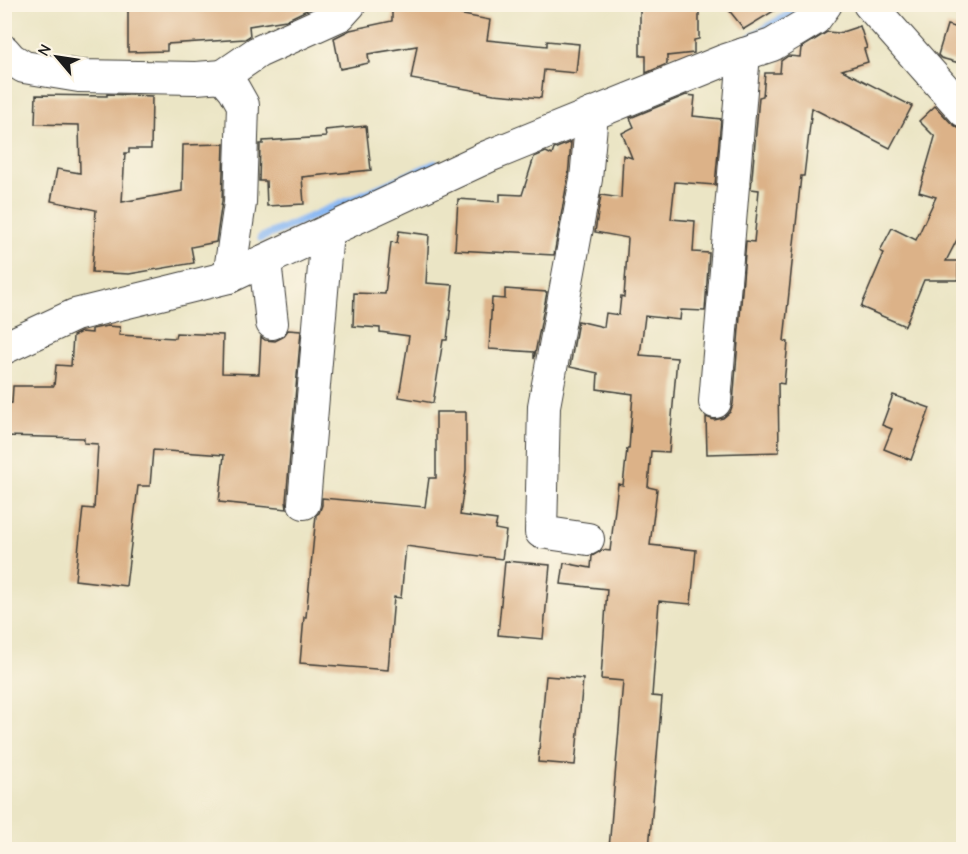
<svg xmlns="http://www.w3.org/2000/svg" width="968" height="854" font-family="'Comic Neue',sans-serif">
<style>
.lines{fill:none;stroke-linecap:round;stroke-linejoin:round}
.stream{stroke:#88b8f4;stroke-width:8}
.building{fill:#dcb288}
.minor-casing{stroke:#3b3a35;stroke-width:34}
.minor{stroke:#fff;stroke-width:32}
</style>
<rect width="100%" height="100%" fill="#fcf5e5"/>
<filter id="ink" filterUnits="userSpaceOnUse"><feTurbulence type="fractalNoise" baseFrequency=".0167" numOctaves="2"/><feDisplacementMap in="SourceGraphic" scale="12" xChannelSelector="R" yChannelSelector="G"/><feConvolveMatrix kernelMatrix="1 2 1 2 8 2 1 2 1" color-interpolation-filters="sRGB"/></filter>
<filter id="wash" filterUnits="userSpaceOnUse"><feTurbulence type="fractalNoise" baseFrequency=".008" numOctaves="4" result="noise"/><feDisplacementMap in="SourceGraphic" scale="24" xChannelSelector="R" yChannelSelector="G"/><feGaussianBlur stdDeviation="1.35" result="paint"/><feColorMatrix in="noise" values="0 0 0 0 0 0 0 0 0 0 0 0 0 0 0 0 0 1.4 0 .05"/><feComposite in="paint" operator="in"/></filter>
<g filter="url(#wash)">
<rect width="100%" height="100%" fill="#ebe5c5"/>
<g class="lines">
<g class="stream">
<path d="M751,37l56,-33"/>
<path d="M261,238l174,-74"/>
</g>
</g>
<g id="blocks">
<g class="building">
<path d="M128,4h39v4l42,-2v-2h104v3l-27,13 -37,6 1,10 -5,3 -78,5v7l-39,1z"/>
<path d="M397,4h39l1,6 53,10 -3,20 60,6v-5l32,3 -3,29 -32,-3 -3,28 -47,-4 -83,-15 6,-33 -49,8 1,9 -29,6 -6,-31 16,-8 42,-9v-11l6,-1z"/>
<path d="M640,4h59v35l-5,1v13l-27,3v8l-21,9v-17h-6z"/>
<path d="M724,4h61l-41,25z"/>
<path d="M947,25l16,4v35l-22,-6 -3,-3z"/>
<path d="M860,26l7,22 -3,1 4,13 -26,8 70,36 -22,42 -78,-40 -8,68h-3l-17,165 4,1 -4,42 -6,-1 1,69 -72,2 -1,-37 8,3 9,-2 7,-6 3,-8 13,-163 8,1 5,-52 -8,-1 8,-92 4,-1 2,-23h15l1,-12 7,-5 12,1 1,-9 26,-16 12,1z"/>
<path d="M107,94l45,2 -1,53h-22v4h-4l-3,49 60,-11 1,-46 41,-1 -2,57 -6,41 -25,5 3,16 -65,11 -37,-2 4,-62 -45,-9 6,-32 23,4 -1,-48 -44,-1 1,-29 71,1z"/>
<path d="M686,95l9,1 -2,20 28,3 -6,66 -40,-3 -4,37 24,2 -2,31 16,1 -4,58 -24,-1 -1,10 -35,-4 -5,39 37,3 -8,94 -18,-1 -3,36 9,2 -7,56 46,5 -5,54 -32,-3 -7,95 10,1 -13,152h-40l14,-168 -22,-2 6,-90 -46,-5 3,-21 27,5 1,-12 10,-6 8,1 8,-67 5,1 4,-36h2l4,-55 -36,-5 1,-16 -28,-6 8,-46 26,6 2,-14 13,2 2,-19 3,1 4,-59 -33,-6 6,-37 20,3 2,-43 9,3 -10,-25 12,-6 -4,-9z"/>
<path d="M935,106l16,17 7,5h5v100l-17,33h12v19h-34l-19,46 -44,-19 23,-54 -4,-2 12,-23 24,12 20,-43 -17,-5 16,-55 -16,-16z"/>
<path d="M366,126l5,44 -69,7 2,27 -37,2 -1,-25h-7l1,-37h3v-3l63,-4 -1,-7z"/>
<path d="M571,142l-3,35 -14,78 -99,-5 3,-51 42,3v-8l22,1 12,-38 12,-5 6,3 2,-6z"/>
<path d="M399,231l30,4 -3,48 27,2 -6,55h-4l-10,63 -34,-6 10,-61 -29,-4v-4l-27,-2 1,-33 31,1 6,-52 6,1z"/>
<path d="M505,289l42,3 -13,67v-7l-45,-3 3,-51 13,1z"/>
<path d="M107,326l13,1 -1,8 56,3 1,-5 47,2 -1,38 37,1 2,-37 4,3 10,1 8,-4 5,-7 13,1 -15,170 1,8 -68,-7 5,-47 -71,-5 -3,36h-12l-12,100 -51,-6 8,-72 11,1 4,-65 -14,-1v-5l-80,-2v-32l8,-1 1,-17h41l2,-21 15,1 2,-30 8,-4 11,1v-4z"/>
<path d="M893,395l37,13 -19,52 -27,-11 8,-20 -10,-4z"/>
<path d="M436,412h30v58l-6,45 37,5 -2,9 11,2 -4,28 -96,-13 -5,52 -7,-1 -6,73 -88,-7 4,-46h2l10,-102 3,-2 3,-8v-7l103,9 4,-29h7z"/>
<path d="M505,561l45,4 -7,74 -45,-4z"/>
<path d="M546,676l37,3 -8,86 -37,-3z"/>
</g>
</g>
</g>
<g filter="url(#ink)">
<use href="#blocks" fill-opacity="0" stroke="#3b3a35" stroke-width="1.5"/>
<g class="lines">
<g class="minor-casing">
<g id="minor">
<path d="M869,4l95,107"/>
<path d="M4,51l7,8 13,8 55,9 117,2 27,-2 11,13 9,16 -3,98 -11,74"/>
<path d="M223,76l35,-24 82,-37 10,-11"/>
<path d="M265,261l7,62"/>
<path d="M4,348l71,-33 154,-38 260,-121 234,-95 49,-16 43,-26 11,-15"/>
<path d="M715,402l29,-348"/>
<path d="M304,503l23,-271"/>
<path d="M588,539l-47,-7 3,-126 42,-227 6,-65"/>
</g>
</g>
<use href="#minor" class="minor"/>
</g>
</g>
<rect width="968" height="854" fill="none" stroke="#fcf5e5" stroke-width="24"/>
<g transform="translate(57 57) rotate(299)" stroke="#fcf5e5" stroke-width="4.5" paint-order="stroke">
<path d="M0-4.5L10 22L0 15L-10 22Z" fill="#1c1c1c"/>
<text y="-9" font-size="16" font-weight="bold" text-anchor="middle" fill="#1c1c1c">N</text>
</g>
</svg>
